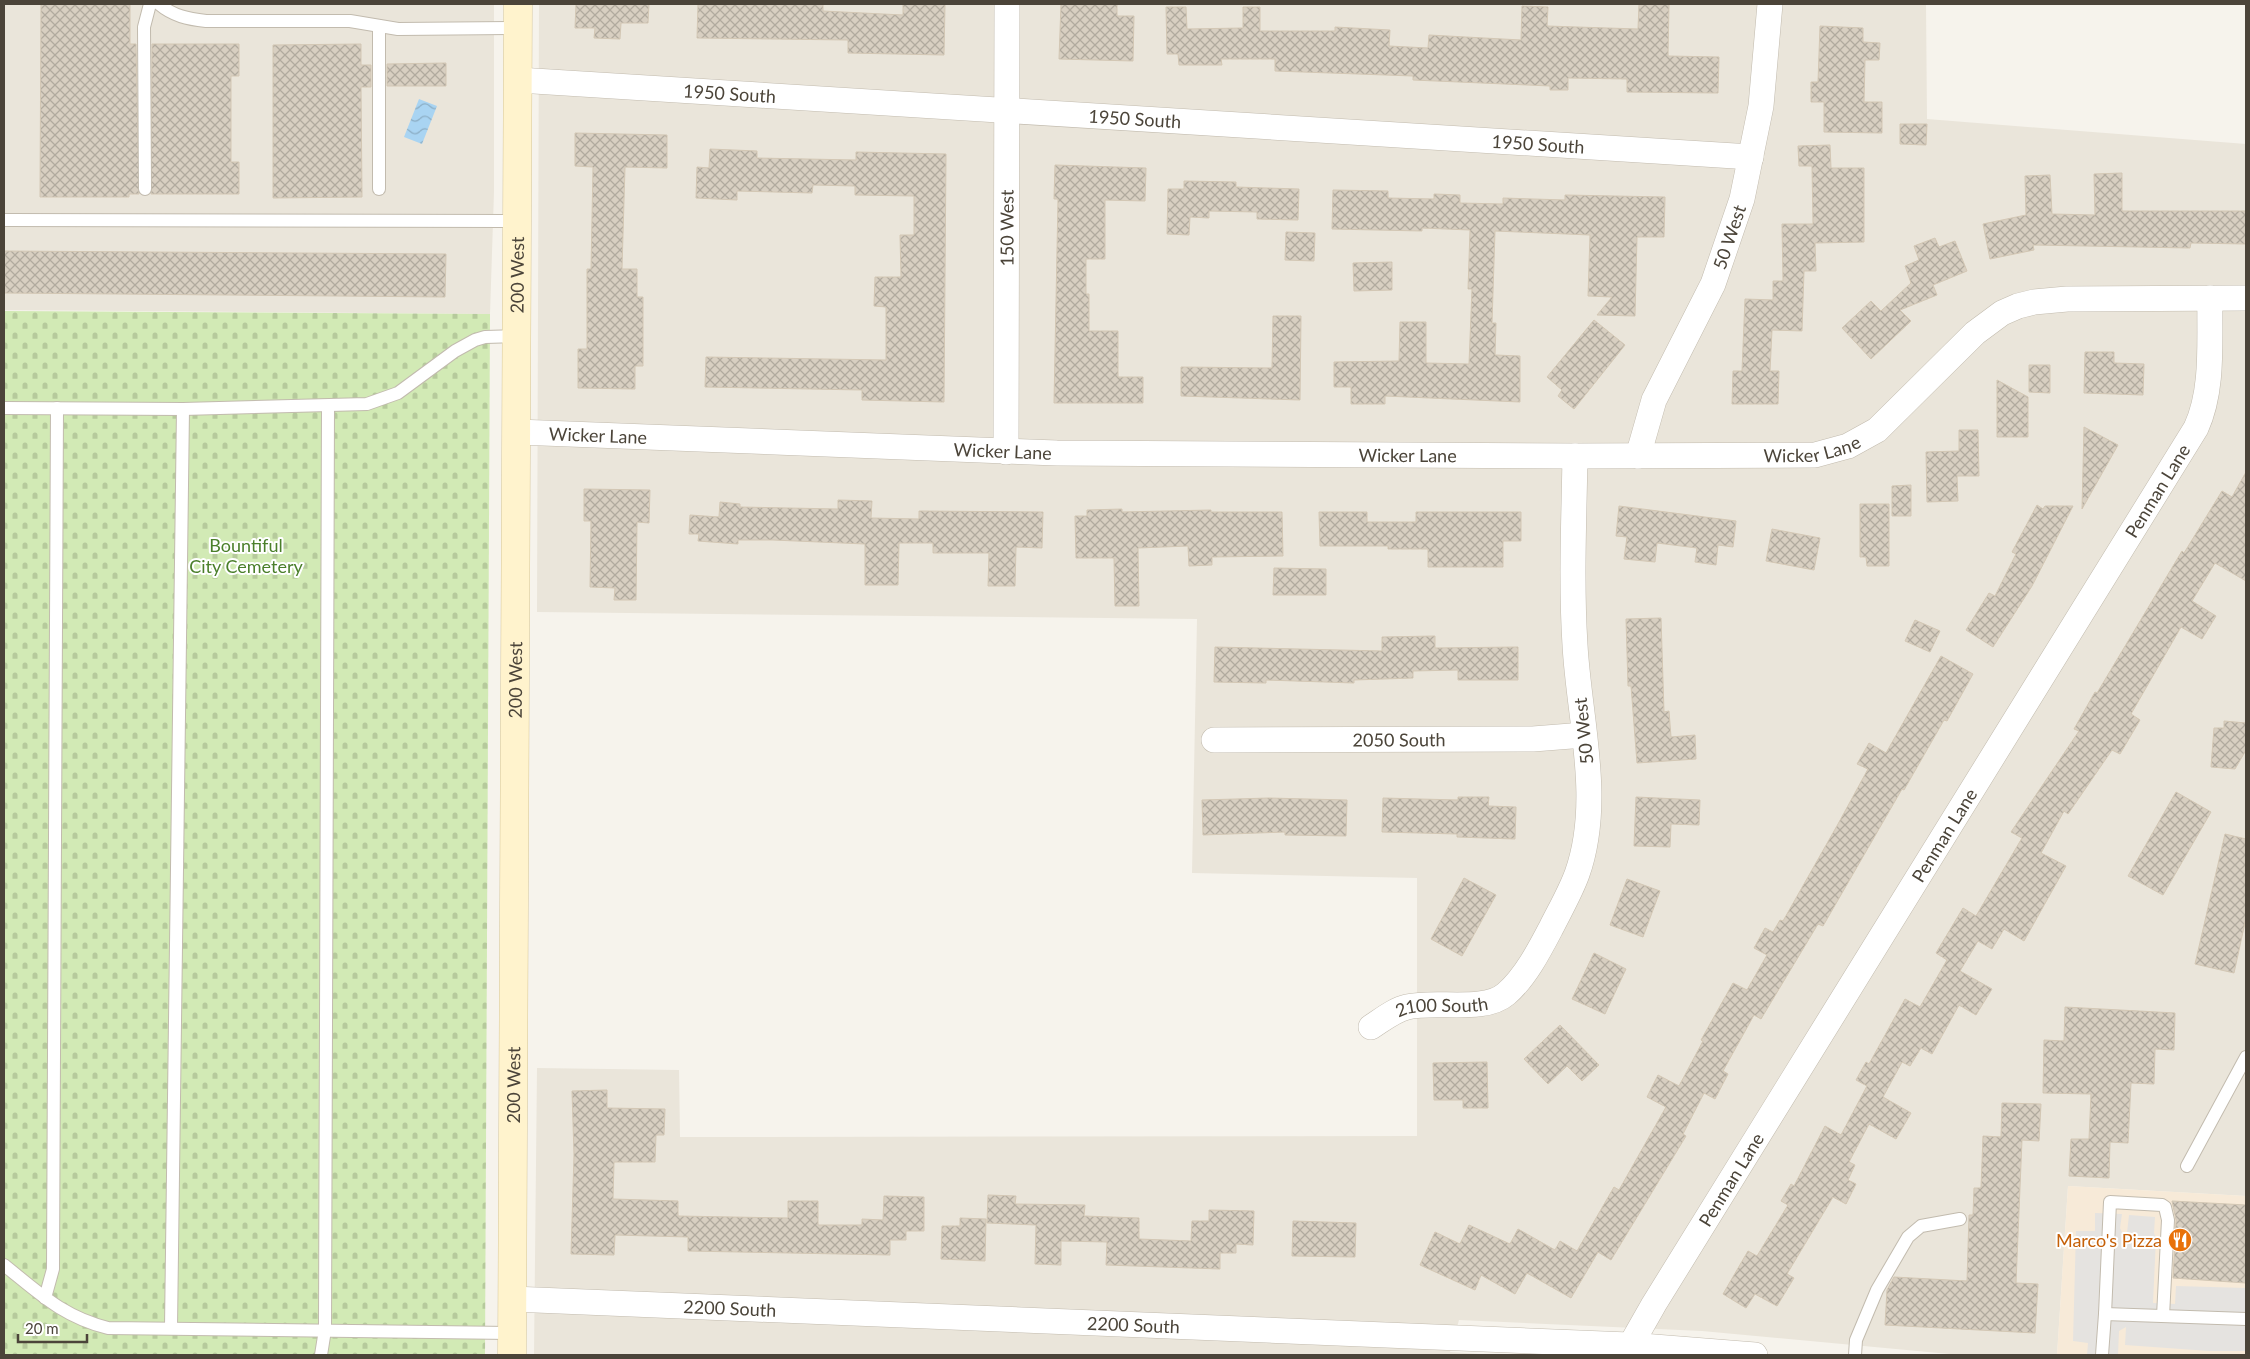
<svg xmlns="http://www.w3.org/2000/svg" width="2250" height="1359" font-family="Lato,sans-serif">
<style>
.residential{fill:#eae5da}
.commercial{fill:#f7ead8}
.cemetery{fill:url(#cemetery-stones)}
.parking{fill:#e5e3e0}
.water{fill:url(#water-waves)}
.building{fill:url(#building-cross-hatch);stroke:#d3c7b4}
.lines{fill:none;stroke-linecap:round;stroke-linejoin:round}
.lane-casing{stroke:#c2bbae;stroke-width:14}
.street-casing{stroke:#c2bbae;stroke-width:26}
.secondary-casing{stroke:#d6c79b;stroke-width:29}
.lane{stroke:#fff;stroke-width:12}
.street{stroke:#fff;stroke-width:25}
.secondary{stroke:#fff3cd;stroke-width:28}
.labels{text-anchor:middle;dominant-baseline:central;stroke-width:4;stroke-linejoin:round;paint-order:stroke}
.street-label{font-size:18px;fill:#4b4439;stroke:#fff}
.park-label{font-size:18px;fill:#4a7f2a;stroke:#fff}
.food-label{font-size:18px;fill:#c56008;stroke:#fff;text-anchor:end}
</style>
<defs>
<pattern id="cemetery-stones" width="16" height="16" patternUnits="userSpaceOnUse" patternTransform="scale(1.25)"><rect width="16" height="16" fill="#d2eab5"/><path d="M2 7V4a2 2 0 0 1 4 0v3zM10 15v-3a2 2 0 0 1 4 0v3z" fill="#b6ca9c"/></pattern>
<pattern id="water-waves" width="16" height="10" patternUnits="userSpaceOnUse" patternTransform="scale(1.25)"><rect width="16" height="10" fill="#a9d4f2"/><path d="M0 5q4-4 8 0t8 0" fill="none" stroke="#8caec5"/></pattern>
<pattern id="building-cross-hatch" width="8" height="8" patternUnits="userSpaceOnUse" patternTransform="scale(1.25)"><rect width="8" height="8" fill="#d8cfc1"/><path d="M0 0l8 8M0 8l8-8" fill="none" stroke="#b1aa9e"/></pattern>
</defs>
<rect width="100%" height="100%" fill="#f6f3ec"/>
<g class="residential">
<path d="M4,4h490v188l-4,122 -486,-4z"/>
<path d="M539,4h1387l1,115 319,25v1052l-178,-10 -11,169h-97l-258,-24 -243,-11 -9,32 44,3h-960l3,-287 142,2 1,67 737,-1v-258l-225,-5 5,-254 -660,-7z"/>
</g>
<path class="commercial" d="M2068,1186l178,10v159h-189z"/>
<path class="cemetery" d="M4,311l486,3 -5,1041h-481z"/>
<path class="parking" d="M2095,1213l27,1 -2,14 2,4 5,1 2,-18 26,2 -1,16 2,5 -3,65 22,1 1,-18 70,2v63h-37l-84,-6 1,-18 -7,4 -1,24h-31l1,-12 -15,-2 3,-110h19z"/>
<path class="water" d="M419,99l18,7 -15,38 -18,-7z"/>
<g class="building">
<path d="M41,4h89v40h6l3,150h-10v3h-89z"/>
<path d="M576,4h73l-1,19h-27l-1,16 -26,-1 1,-10h-20z"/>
<path d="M698,4h125v7l80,4v-11h42l-1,51 -96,-2v-13l-151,-2z"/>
<path d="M1061,4h56v12h17l-1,45 -74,-2z"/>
<path d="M1639,4h30l-1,52 51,1 -1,36 -91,-1v-13l-59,-1v12h-18v-4l-137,-6v-4l-138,-5v-12h-54l1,6h-43l-1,-11h-11l-1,-47h20l1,22 56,-1v-21h17v24h75v-4l55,3 -1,16 39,2 1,-13 92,5 1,-34 26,1 -1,19 91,3z"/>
<path d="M1820,26l43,2v14l17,1 -1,17h-14l-1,42h18v31l-58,-1v-30h-13v-20h7z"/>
<path d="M152,44h87v32h-8v86h8v32h-88z"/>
<path d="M361,44v21h10v22h-10l1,110 -89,1v-153z"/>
<path d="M446,63v23h-59v-22z"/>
<path d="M1900,124h27l-1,21 -26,-1z"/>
<path d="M575,133l92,2v33l-42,-1 -3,102h15v28h6v69h-8v23l-57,-1v-39h9v-80h4l2,-102 -18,-1z"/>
<path d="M1830,145l1,23h33v74l-49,1 1,28h-12l-2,60 -30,-1 -2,41h9l-1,33h-46l1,-33h9l3,-72 28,1v-19h10l-1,-57h31l-1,-58h-13l-1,-20z"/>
<path d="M710,149l47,2v7l99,2v-8l90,2 -2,248 -82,-2v-10l-157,-3 1,-30 180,3v-53l-12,-1 1,-29h26l-1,-42h14v-39l-59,-1v-9l-42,-1 -1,8 -75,-2v9l-41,-2 1,-31 12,1z"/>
<path d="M1055,165l91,3 -1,33 -40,-1v59h-19v35h3v37h29v46h25v26h-89l4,-204h-4z"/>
<path d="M2122,173v38h124v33l-55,-1 -1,5 -157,-3 1,5 -44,9 -7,-35 43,-9 -1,-39 25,-1 2,39 43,1 -1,-41z"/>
<path d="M1184,181l52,1v5l63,2 -1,31 -41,-1v-7l-48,-1v7l-19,-1 -1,18 -22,-1 1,-45h16z"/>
<path d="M1333,190l55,1v7l46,1v-5l26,1v8l43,1v-6l62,2v-5l100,2 -1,40h-27l-2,79 -38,-1 15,-18 -24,-1 2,-61 -95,-4 -3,92h4l-1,32 25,1v46l-135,-6v8h-34v-17h-17v-25l65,-1 1,-39h26v41l43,1 3,-75h-4l2,-59 -48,-2v3l-90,-2z"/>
<path d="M1286,232l29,1 -1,28 -29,-1z"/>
<path d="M1935,238l4,9 16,-6 12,30 -34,14 4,10 -37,15 11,11 -40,38 -29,-31 29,-27 10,10 30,-28 -6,-17 14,-6 -5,-14z"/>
<path d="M4,251l442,3 -1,43 -441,-4z"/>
<path d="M1392,262v28l-38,1 -1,-28z"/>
<path d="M1273,316h28l-1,84 -119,-4v-29l91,1z"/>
<path d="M1594,320l31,25 -51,64 -16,-13 4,-6 -15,-13z"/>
<path d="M2085,352h29v11l30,1 -1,31 -59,-2z"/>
<path d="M2029,365h21v28l-21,-1z"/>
<path d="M1997,380l31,17v40h-31z"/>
<path d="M2084,427l34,18 -36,64z"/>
<path d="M1959,430h19l1,46h-22l1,25 -31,1 -1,-50 33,-1z"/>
<path d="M2246,472v109l-31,-18 -23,38 24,15 -14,23 -21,-12 -50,87 9,6 -20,34 -8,-4 -44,64 -4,-3 -23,42 25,13 -42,75 -20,-12 -12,20 -14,-8 -18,30 32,18 -16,26 -17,-10 -27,49 -11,-6 -11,18 -8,-4 -19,35 28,16 -15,26 -27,-15 -20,38 6,3 -7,15 8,4 -10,20 -13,-7 -46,77 7,4 -17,28 -22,-12 -9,14 -23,-14 25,-43 9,5 31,-51 -7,-4 10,-17 3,2 31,-60 16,9 26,-49 -11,-6 10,-18 3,2 36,-65 15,8 27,-47 -11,-7 27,-45 13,8 46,-78 -11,-6 68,-101 -5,-2 21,-37 2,1 85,-142 2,2 38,-62 10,6z"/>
<path d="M1911,485v31h-19v-30z"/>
<path d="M584,489l66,1 -1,33 -12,-1 -1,78h-22l1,-12 -25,-1 1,-66h-7z"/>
<path d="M838,500l34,1 -1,17 48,1v-8l124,1 -1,36 -26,-1 -1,39h-27l1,-33h-56v-10h-34l-1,42h-33v-41l-92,-4h-35v4l-40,-3 1,-7h-10l1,-19 29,2 1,-15 20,2v3l98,2z"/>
<path d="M1860,504h29v62h-22l-1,-9h-6z"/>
<path d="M2037,505l6,4 2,-3h28l-41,80 -39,61 -27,-17 23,-37 6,3 21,-42 -4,-2z"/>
<path d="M1619,506l117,15 -3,26 -15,-2 -2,20 -21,-3 2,-14 -40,-5 -2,19 -31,-3 3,-22 -11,-1z"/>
<path d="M1122,509v3l89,-2v2h71l1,44 -71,1v8l-23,1 -1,-20 -50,2 1,58h-24l-1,-48h-38l-1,-42h12v-6z"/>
<path d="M1319,512h48v10h49v-10h105v29h-18v26h-75v-18h-40v-3h-68z"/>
<path d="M1772,529l48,9 -6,32 -48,-9z"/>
<path d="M1274,568l52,1v26h-53z"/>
<path d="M1661,618l3,94 5,-1 2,26 24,-2 1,24 -59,4 -6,-77h-3l-2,-67z"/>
<path d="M1915,620l25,11 -10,21 -25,-11z"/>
<path d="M1435,636v12l83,-1v33h-60v-10l-45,1v7l-59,2v3l-88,-3v3l-52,-1 1,-35 167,4v-14z"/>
<path d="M1941,656l32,18 -26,47 -3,-1 -40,70 -2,-1 -79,137 -5,-2 -57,95 -7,-4 -31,56 5,3 -13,25 -11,-6 -21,41 3,2 -75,124 -13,-8 -27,46 -44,-25 -12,21 -34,-19 -6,15 -55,-25 15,-33 25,12 9,-19 41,19 8,-15 37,21 5,-9 17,10 37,-64 5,3 47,-83 -19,-10 11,-22 21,11 24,-45 -2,-1 32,-57 14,7 20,-35 -13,-7 11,-20 8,4 7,-12 3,1 55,-97 30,-55 -11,-5 12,-21 17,10z"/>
<path d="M2224,721l22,2v27l-11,19 -24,-2 3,-39h10z"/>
<path d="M2176,792l35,20 -48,83 -35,-19z"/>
<path d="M1458,797h31l-1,9 28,1 -1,32 -58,-2v-3l-75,-2 1,-34 75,2z"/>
<path d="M1636,797l64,3 -1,25 -28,-1 -1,23 -36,-1z"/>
<path d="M1269,798l78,2 -1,36 -61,-1v-3l-82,3 -1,-35z"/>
<path d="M2225,834l21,5v79l-12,55 -39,-9z"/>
<path d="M1464,878l32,17 -34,61 -31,-17z"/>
<path d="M1627,879l33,12 -17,46 -33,-12z"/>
<path d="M1594,953l32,16 -21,45 -33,-15z"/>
<path d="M2065,1007l110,6 -1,37 -19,-1 -1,35 -23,-1 -3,60 -18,-1 -1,36 -40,-2 2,-37h18l2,-45 -48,-1 1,-53 20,1z"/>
<path d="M1560,1025l39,40 -17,16 -15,-15 -19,18 -24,-25z"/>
<path d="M1487,1062l1,46h-25v-8h-29l-1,-37z"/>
<path d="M607,1090v18l58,1 -1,26h-8l-1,27h-41l-1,37 65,2v15l110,2v-17h30v24h44v-6l21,1 1,-24 40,1v34h-18v9h-16v15l-202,-4v-14l-73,-2 -1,20 -43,-1 3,-99 -2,-64z"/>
<path d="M2002,1103l39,1 -2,37 -17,-1 -6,143 22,1 -3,49 -150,-8 2,-35 7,-13 73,4 2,-66h4l1,-27h7l2,-52 18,1z"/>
<path d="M988,1195l28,1 -1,8 70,1 -1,11 55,2v21l52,2 1,-20h17v-11l45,1 -1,34 -17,-1v9h-16v16l-114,-4 1,-23 -46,-1v24l-26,-1 1,-39 -49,-2z"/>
<path d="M2172,1201l74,4v78l-73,-5 3,-58z"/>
<path d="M960,1218l26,1 -1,42 -44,-2 1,-33h18z"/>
<path d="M1293,1221l63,2 -1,34 -63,-1z"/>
</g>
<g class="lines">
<g class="lane-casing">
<g id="lane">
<path d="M159,4c14,12 29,15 47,17h144l48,8 120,-1"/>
<path d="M379,26v163"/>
<path d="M145,189l-1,-162 6,-23"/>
<path d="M4,220l513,1"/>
<path d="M4,408l179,1 184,-5 31,-11 57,-42 20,-11 10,-3 32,-1"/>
<path d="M2187,1166l59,-109"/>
<path d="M4,1265c35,28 59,52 104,63l404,5"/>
<path d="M45,1298l8,-29 4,-861"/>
<path d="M2105,1314l5,-112 52,3 3,2 3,13 -5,96"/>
<path d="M171,1328l12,-919"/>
<path d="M321,1355l4,-25 3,-923"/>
<path d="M1855,1355l1,-15 21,-50 31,-53 13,-11 39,-7"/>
<path d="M2102,1355l3,-41 141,5"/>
</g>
</g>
<g class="street-casing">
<g id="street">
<path id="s1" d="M518,80l1233,77"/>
<path id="s2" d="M517,432l540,21 518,3 240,-1 33,-9 29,-16 98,-97 27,-20 16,-7 16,-4 33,-3 179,-1"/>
<path id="s3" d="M1006,452l1,-448"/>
<path id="s4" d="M1638,456l16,-56 59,-116 29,-85 19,-93 9,-102"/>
<path id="s5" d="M1214,740l319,-1 51,-4"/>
<path id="s6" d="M1371,1027c11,-7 23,-17 36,-20 29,-7 77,6 99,-13 19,-16 34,-45 45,-66 9,-18 19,-35 26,-54 26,-73 2,-155 -2,-229 -4,-63 -1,-126 0,-189"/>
<path id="s7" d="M512,1299l1117,46 126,10"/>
<path id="s8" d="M1625,1355l29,-51 542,-876c18,-39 13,-88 14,-130"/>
</g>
</g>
<g class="secondary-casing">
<g id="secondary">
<path id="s9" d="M512,1355l6,-1351"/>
</g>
</g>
<use href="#lane" class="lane"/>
<use href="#street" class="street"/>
<use href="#secondary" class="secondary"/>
</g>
<defs>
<g id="restaurant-disc" transform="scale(1.25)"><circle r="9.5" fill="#e8710a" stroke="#fff"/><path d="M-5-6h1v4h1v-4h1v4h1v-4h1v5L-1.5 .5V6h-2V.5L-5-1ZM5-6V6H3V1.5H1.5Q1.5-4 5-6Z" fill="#fff"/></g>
</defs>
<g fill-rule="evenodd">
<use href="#restaurant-disc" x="2180" y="1240"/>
</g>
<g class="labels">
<g class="street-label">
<text stroke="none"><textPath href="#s1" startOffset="212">1950 South</textPath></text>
<text stroke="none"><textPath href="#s1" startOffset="618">1950 South</textPath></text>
<text stroke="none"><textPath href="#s1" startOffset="1022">1950 South</textPath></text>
<text stroke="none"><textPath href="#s3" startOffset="224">150 West</textPath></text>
<text stroke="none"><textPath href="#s4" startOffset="238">50 West</textPath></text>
<text stroke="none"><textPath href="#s9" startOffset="1080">200 West</textPath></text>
<text stroke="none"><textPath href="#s2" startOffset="81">Wicker Lane</textPath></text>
<text stroke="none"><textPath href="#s2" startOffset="1296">Wicker Lane</textPath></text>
<text stroke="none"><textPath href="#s2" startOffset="486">Wicker Lane</textPath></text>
<text stroke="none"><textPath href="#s2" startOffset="891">Wicker Lane</textPath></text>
<text stroke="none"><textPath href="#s8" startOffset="1015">Penman Lane</textPath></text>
<text stroke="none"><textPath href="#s9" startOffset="675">200 West</textPath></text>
<text transform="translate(1583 731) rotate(-96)">50 West</text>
<text stroke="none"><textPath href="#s5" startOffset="185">2050 South</textPath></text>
<text stroke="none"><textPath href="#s8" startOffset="610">Penman Lane</textPath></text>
<text stroke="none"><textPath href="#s6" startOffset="76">2100 South</textPath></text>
<text stroke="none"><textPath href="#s9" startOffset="270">200 West</textPath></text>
<text stroke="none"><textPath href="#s8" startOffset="205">Penman Lane</textPath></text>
<text stroke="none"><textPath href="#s7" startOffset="218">2200 South</textPath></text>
<text stroke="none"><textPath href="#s7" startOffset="622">2200 South</textPath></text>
</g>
<g class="park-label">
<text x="246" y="545">Bountiful<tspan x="246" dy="21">City Cemetery</tspan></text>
</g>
<g class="food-label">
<text x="2162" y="1240">Marco's Pizza</text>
</g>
</g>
<rect width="2250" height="1359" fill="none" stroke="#4b4439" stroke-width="10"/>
<path d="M18 1334v8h69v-8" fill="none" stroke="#4b4439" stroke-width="2.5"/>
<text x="25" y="1334" font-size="15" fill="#4b4439" stroke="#ffffff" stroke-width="4" paint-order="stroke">20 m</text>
</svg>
